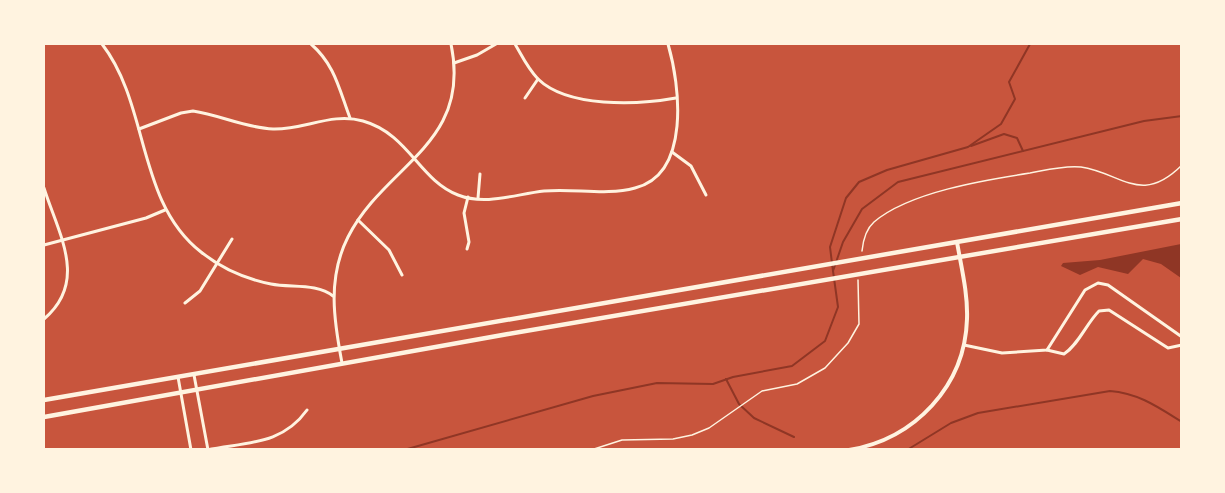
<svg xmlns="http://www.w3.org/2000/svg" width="1225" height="493" font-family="'PT Sans',sans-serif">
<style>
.water{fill:#8f3625}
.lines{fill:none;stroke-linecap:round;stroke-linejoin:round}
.stream{stroke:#8f3625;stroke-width:2}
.path{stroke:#fff3e0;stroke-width:1.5}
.minor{stroke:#fff3e0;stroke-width:3}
.tertiary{stroke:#fff3e0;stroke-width:4}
.primary{stroke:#fff3e0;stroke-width:4.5}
</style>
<rect width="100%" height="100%" fill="#c8553d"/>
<path class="water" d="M1181,244v34l-20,-14 -18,-5 -15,15 -30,-7 -18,8 -19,-9 2,-3 37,-3z"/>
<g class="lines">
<g class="stream">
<path d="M971,146l33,-12 13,4 6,13"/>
<path d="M833,271l-3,-24 16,-49 13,-16 28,-12 81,-23 33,-23 14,-25 -6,-17 21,-38"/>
<path d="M726,379l13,25 15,14 40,19"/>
<path d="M404,450l189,-54 64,-13 56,1 20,-7 59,-11 33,-25 13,-34 -5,-36 10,-29 19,-33 36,-27 246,-61 38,-5"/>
<path d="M907,450l44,-27 27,-10 132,-22c28,2 48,16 72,31"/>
</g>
<g class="path">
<path d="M862,251c1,-10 4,-22 12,-29 35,-30 111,-42 156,-49 16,-3 35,-8 51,-6 41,6 60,39 101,-2"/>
<path d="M591,450l31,-10 51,-1 19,-4 17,-7 53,-37 35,-7 28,-16 23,-25 11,-19 -1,-44"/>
</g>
<g class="minor">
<path d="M102,44c48,62 34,157 99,208 20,16 45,27 70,32 20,4 46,-1 62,12"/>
<path d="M311,44c24,21 28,45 39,74"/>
<path d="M515,44c7,12 13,25 23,35 30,29 99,26 138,19"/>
<path d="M454,63l23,-8 19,-11"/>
<path d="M525,98l13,-19"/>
<path d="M139,129l42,-16 12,-2c27,4 53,17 80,18 31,1 59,-17 90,-8 46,13 56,59 95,74 28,11 58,-1 86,-4 30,-3 62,5 91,-3 56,-14 45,-103 33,-144"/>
<path d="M672,152l19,14 15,29"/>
<path d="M44,188c14,45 45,93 0,131"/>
<path d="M478,198l2,-24"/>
<path d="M358,220l31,30 13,25"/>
<path d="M44,245l102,-27 19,-8"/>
<path d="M467,249l2,-7 -5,-29 4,-16"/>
<path d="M185,303l15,-12 32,-52"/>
<path d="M964,345l38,8 45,-3 38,-60 13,-7 10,2 74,52"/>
<path d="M1047,350l17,4c15,-10 22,-30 35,-43l10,-1 59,38 14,-3"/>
<path d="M342,363c-8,-42 -15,-85 6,-126 37,-73 124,-92 103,-193"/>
<path d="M194,375l14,75"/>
<path d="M178,377l13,73"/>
<path d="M207,450c40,-8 75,-5 100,-40"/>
<path d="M1075,450h19"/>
</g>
<path class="tertiary" d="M849,450c66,-11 116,-64 118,-131 1,-26 -6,-53 -10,-77"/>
<g class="primary">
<path d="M44,400l1138,-197"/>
<path d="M44,417l464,-83 674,-115"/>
</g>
</g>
<rect width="1225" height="493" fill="none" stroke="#fff3e0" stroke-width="90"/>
</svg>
